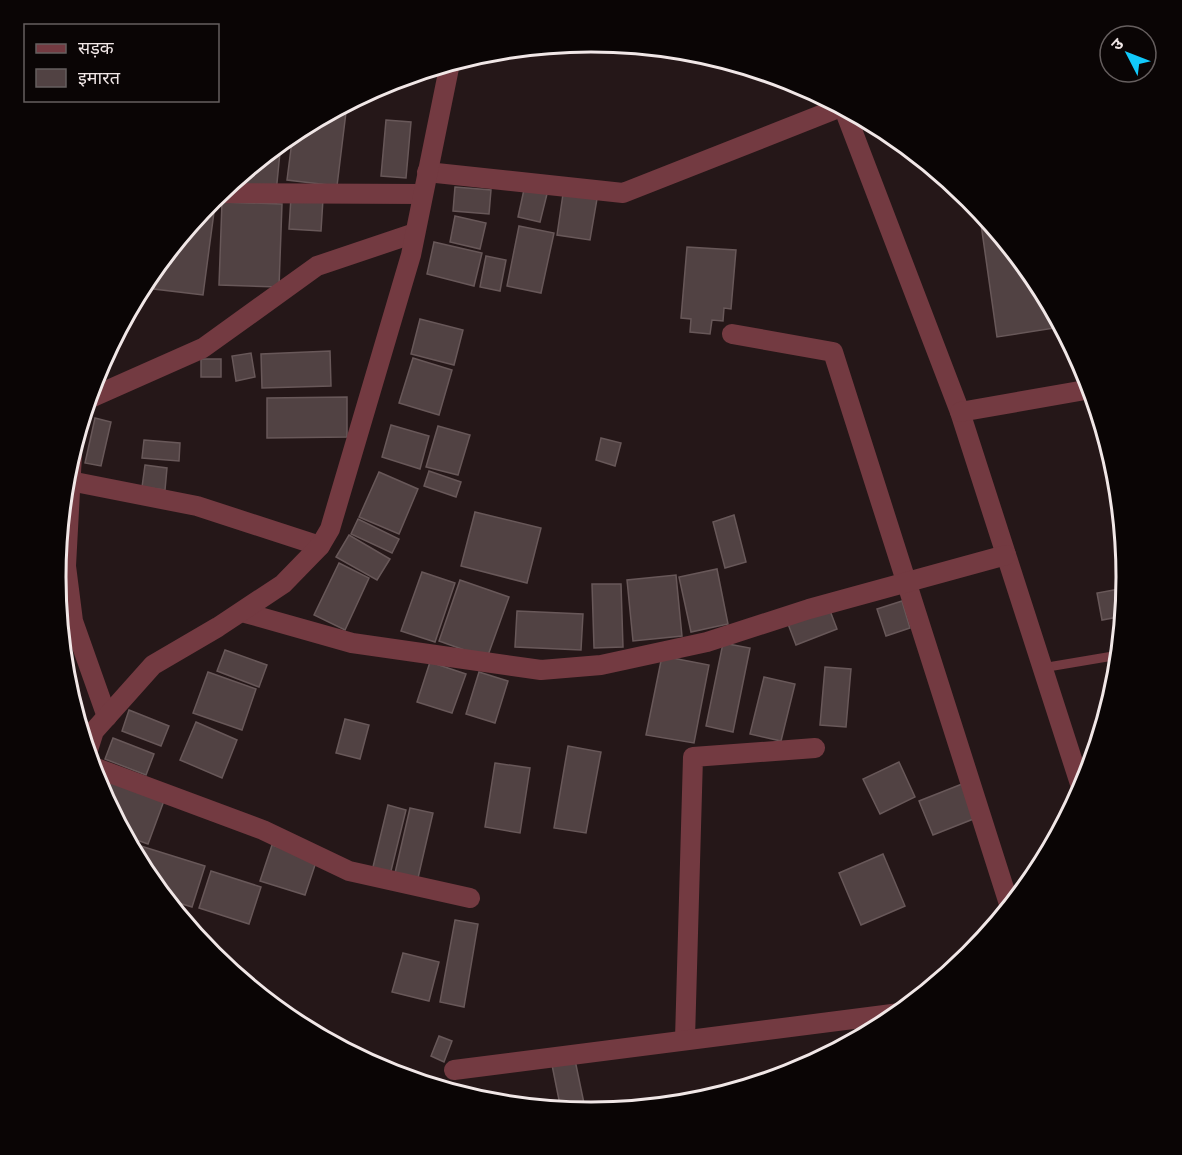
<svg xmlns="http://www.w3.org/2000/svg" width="1182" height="1155" font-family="Mulish,'Noto Sans Devanagari',sans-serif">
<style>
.building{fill:#514243;stroke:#685859;stroke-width:1.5}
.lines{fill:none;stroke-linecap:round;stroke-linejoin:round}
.lane{stroke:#733a41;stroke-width:9}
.street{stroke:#733a41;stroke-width:20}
.rim{fill:none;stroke:#f1e7e7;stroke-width:3}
</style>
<rect width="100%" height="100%" fill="#251718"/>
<g class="building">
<path d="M347,104l-10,82 -50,-6 6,-47z"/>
<path d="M386,120l25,2 -5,56 -25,-2z"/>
<path d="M281,142l-5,51 -50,-5z"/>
<path d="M525,185l23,5 -8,32 -22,-5z"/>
<path d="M455,187l36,3 -2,24 -36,-3z"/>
<path d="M563,194l34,5 -7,41 -33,-5z"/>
<path d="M291,197l32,2 -2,32 -32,-2z"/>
<path d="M222,202l60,2 -3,83 -60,-2z"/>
<path d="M203,210l11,2 -11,83 -49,-6 3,-23z"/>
<path d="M979,210l57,70 25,47 -64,10z"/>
<path d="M455,216l31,7 -6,26 -30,-7z"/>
<path d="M519,226l35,7 -13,60 -34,-7z"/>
<path d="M434,242l48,11 -8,33 -47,-12z"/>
<path d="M687,247l49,3 -5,59 -7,-1 -1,13 -11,-1 -2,14 -20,-2 1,-13 -10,-1z"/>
<path d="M486,256l20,4 -6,31 -20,-4z"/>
<path d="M420,319l43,11 -9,35 -43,-11z"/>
<path d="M330,351l1,35 -69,2 -1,-34z"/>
<path d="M251,353l4,24 -19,4 -4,-25z"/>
<path d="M413,358l39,12 -13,45 -40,-12z"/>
<rect x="201" y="359" width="20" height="18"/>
<path d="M347,397v40l-80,1v-40z"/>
<path d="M95,418l16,4 -10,44 -16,-3z"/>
<path d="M391,425l38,11 -9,33 -38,-12z"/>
<path d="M438,426l32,9 -12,40 -32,-8z"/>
<path d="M601,438l20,5 -6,23 -19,-6z"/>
<path d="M144,440l36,3 -1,18 -37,-3z"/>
<path d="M145,465l22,3 -2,22 -23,-3z"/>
<path d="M429,471l32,11 -5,15 -32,-11z"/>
<path d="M379,472l39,17 -19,45 -40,-17z"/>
<path d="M475,512l66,16 -14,55 -66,-17z"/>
<path d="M734,515l12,47 -21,6 -12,-46z"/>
<path d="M358,519l41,20 -7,14 -41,-19z"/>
<path d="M349,535l41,24 -13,21 -41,-23z"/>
<path d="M339,563l30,15 -24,52 -31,-15z"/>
<path d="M717,569l11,55 -37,8 -12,-55z"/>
<path d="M422,572l33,11 -20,59 -34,-11z"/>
<path d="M676,575l6,61 -49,5 -6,-61z"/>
<path d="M460,580l49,17 -22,61 -48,-17z"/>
<path d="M592,584h29l2,63 -29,1z"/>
<path d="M1125,588l-2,28 -21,4 -5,-27z"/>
<path d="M902,601l8,27 -24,8 -9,-27z"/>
<path d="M829,608l8,21 -41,16 -8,-21z"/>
<path d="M517,611l66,3 -2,36 -66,-3z"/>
<path d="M723,643l27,5 -17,84 -27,-6z"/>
<path d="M225,650l42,15 -8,22 -42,-16z"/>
<path d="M662,656l47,9 -15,78 -48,-8z"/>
<path d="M430,662l36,12 -14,39 -35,-11z"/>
<path d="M825,667l26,2 -5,58 -26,-2z"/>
<path d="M208,672l48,17 -14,41 -49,-17z"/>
<path d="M479,672l29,9 -13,42 -29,-9z"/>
<path d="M764,677l31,7 -14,57 -31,-7z"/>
<path d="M129,710l40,16 -8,20 -39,-15z"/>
<path d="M345,719l24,6 -9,34 -24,-6z"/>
<path d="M196,722l41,18 -15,38 -42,-18z"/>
<path d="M113,738l41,16 -8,21 -41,-16z"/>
<path d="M568,746l33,6 -15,81 -32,-5z"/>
<path d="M899,762l16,35 -35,17 -17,-35z"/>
<path d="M495,763l35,5 -10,65 -35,-6z"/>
<path d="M100,774l65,24 -17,46 -23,-8 -29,-53z"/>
<path d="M962,784l14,34 -43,17 -14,-34z"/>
<path d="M388,805l18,5 -16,65 -18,-4z"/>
<path d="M410,808l23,5 -15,65 -23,-5z"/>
<path d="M128,842l77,24 -13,41 -26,-8 -20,-24z"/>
<path d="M272,845l45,14 -12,36 -45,-14z"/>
<path d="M883,854l22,52 -44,19 -22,-52z"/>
<path d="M211,871l50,16 -12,37 -50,-16z"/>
<path d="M455,920l23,4 -14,83 -24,-5z"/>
<path d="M403,953l36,9 -10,39 -37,-9z"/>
<path d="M439,1036l13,5 -8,21 -13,-6z"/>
<path d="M575,1060l11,53 -25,-3 -9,-45z"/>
</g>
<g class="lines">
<path class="lane" d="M1042,668l77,-13"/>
<g class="street">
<path d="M844,109l116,303 122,378"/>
<path d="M427,172l196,21 218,-86"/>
<path d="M219,193l203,1"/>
<path d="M732,334l101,18 177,555"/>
<path d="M88,399l115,-51 114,-82 98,-33"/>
<path d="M960,412l131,-23"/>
<path d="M72,454l-6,112 7,55 34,96"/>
<path d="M70,481l127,25 123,40"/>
<path d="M242,612l110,31 189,27 60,-5 106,-23 102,-33 197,-54"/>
<path d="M87,753l7,-22 59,-66 65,-38 65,-43 37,-38 10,-17 81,-274 39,-192"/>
<path d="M91,766l172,64 86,41 121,27"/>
<path d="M685,1039l8,-282 122,-9"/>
<path d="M454,1070l446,-57"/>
</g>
</g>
<path d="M0 0H1182V1155H0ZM66 577a525 525 0 1 1 1050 0a525 525 0 1 1-1050 0Z" fill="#0a0505" fill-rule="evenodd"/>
<path class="rim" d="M66 577a525 525 0 1 1 1050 0a525 525 0 1 1-1050 0Z"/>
<rect x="24" y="24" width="195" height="78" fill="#0a0505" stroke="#665f5f" stroke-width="1.5"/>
<rect x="36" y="44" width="30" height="9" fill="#733a41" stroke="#665f5f" stroke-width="1.5"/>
<text x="78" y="54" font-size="18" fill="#f1e7e7">सड़क</text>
<rect x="36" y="69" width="30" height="18" fill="#514243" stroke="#665f5f" stroke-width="1.5"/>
<text x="78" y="84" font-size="18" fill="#f1e7e7">इमारत</text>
<g transform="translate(1128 54) rotate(312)"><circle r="28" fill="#0a0505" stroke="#665f5f" stroke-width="1.5"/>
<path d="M0-4.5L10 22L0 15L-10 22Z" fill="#12cafb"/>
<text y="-9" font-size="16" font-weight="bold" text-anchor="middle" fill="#f1e7e7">उ</text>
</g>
</svg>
